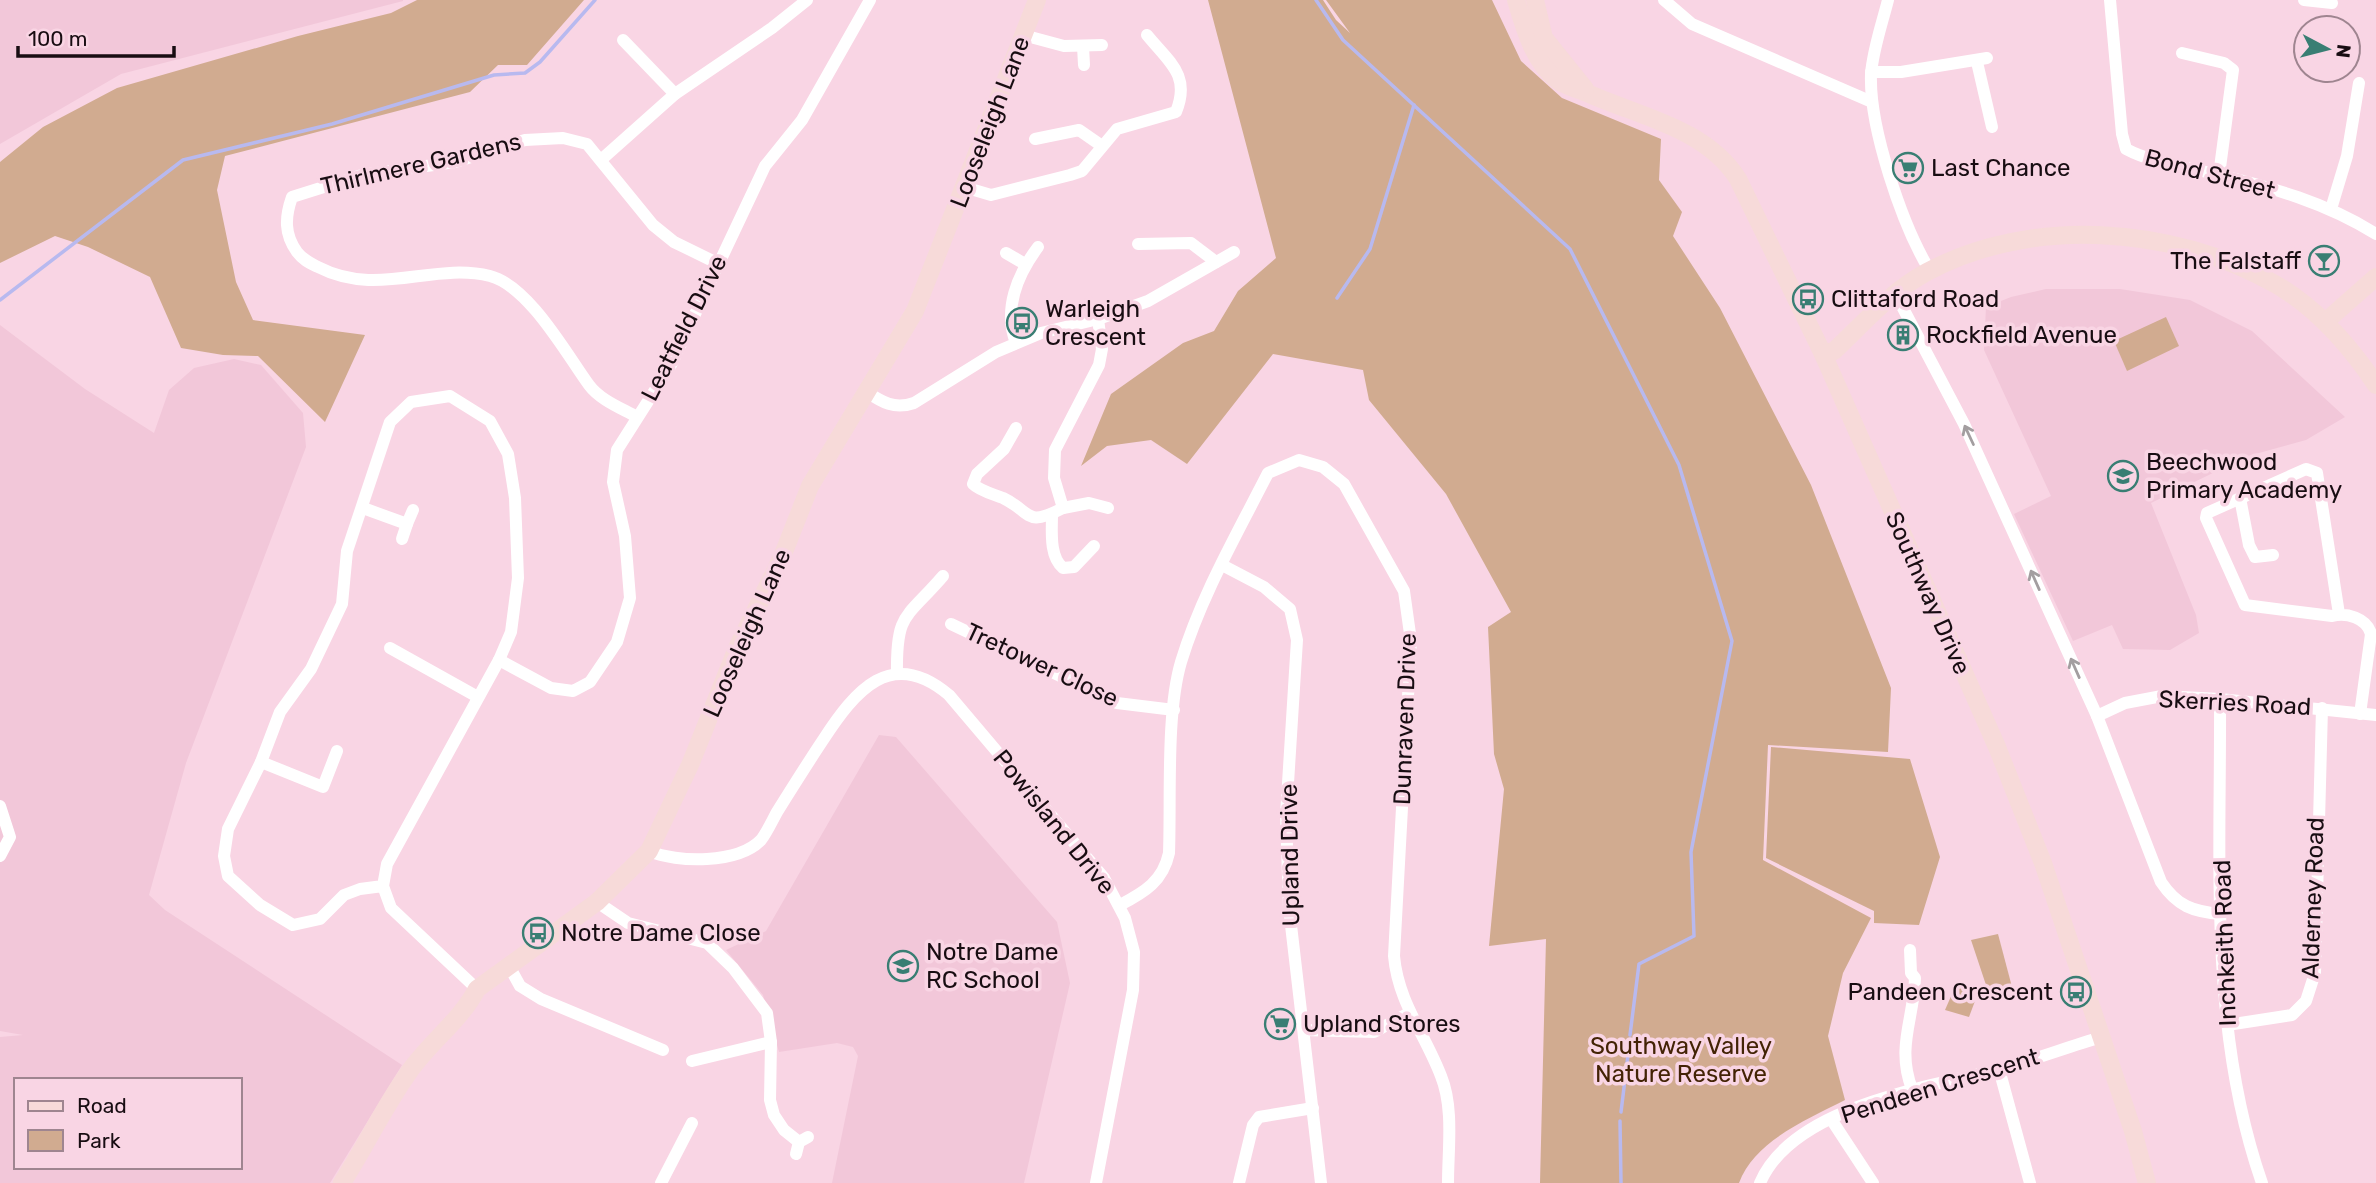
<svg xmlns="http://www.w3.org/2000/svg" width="2376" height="1183" font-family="Rubik,sans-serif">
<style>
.built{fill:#f2c7d9;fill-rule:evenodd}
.green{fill:#d1ab90}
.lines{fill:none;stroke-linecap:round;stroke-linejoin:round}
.stream{stroke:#b8b9ef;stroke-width:3.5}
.street{stroke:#fff;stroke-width:12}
.secondary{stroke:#f7dad9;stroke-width:18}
.oneway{stroke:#a39ea0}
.labels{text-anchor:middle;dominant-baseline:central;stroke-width:7;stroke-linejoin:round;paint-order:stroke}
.street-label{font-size:24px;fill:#180d12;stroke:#f9d5e4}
.poi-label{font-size:24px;fill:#180d12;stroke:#f9d5e4;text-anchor:start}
.park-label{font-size:24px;fill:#432305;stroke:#f9d5e4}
</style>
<rect width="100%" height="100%" fill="#f9d5e4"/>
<g class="built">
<path d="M0,0h403v1l-282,73 -121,70z"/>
<path d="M2046,289h74l70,11 62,31 93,86 -39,23 -58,16 -97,47 45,112 3,18 -29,17 -47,-1 -11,-24 -39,16 -59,-127 37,-18 -67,-146 2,-43 25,-10z"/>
<path d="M0,325l85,64 69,44 15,-43 25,-22 40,-9 27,6 42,48 3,34 -120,316 -37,132 16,15 237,155 -72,118h-330v-146l23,-2 -23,-4zM16,1080h224v87h-224z"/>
<path d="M879,735l17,2 161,185 13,61 -46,200h-192l26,-127 -5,-9 -16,-4 -58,9 -16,-57 -37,-45 40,-19z"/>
</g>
<g class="green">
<path d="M417,0h167l-57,65h-29l-28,27 -245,64 -8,34 19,92 17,38 112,15 -40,87 -67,-66 -35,-1 -42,-7 -31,-71 -62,-30 -33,-11 -55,27v-101l43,-35 74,-39 181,-52 93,-23z"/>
<path d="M1208,0h115l13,20 14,13 -24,-33h166l29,61 41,37 99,41 -2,41 23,32 -9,24 47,72 91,177 80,203 -3,64 -120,-7 -5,115 108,58 -28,55 -15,63 17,64c-37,19 -91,41 -106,83h-199l6,-244 -57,7 15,-157 -10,-35 -6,-127 23,-15 -65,-118 -77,-94 -6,-30 -90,-16 -86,110 -36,-24 -44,6 -26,20 30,-72 72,-51 31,-12 24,-40 38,-33z"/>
<path d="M2166,317l13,29 -52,25 -13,-30z"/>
<path d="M1771,747l139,12 30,98 -21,68 -45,-2v-12l-108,-53z"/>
<path d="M1998,934l14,53 -23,7 -18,-54z"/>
<path d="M1960,986l15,15 -6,16 -24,-7 10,-23z"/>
</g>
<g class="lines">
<g class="stream">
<path d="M1316,0l27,40 227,209 109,216 53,176 -41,211 3,84 -55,28 -9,71"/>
<path d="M1337,298l33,-49 44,-144"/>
<path d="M0,300l183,-140 149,-36 162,-49 31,-2 15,-11 55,-62"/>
<path d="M1621,1112l9,-73"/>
<path d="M1620,1121l1,62"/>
</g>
<g class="street">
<path d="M1664,0l28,24 180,78"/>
<path d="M1888,0c-6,24 -15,49 -17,74 -2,53 31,151 59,197"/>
<path d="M2110,0l12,134 4,15c26,14 59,17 89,25 56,13 112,29 161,60"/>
<path d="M2304,0l28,3"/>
<path d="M1023,35l41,11 38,-1"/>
<path d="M623,40l52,54"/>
<path d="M1083,46l1,19"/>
<path d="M2182,53l42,10 9,7 -14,105"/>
<path d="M1977,62l15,65"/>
<path d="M1871,72h30l86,-14"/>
<path d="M1035,139l44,-9 23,16"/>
<path d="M602,159l73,-65 97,-66 35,-28"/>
<path d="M964,187l27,8 79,-20 12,-4 35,-42 59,-17c15,-37 -7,-50 -29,-77"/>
<path d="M2331,209l16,-53 12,-73"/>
<path d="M1138,244l53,-1 25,19"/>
<path d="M1006,253l19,11"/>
<path d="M1895,293l69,131 76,167 57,125 64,166c16,24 32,30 61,32"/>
<path d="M1016,343c-13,-33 1,-68 22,-96"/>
<path d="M865,391c17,11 29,19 49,12l82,-51 45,-19 57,-14 50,-18 86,-49"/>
<path d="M637,417c-16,-9 -37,-17 -48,-32 -22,-30 -60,-99 -99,-109 -58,-14 -112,22 -172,-9 -8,-4 -15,-7 -21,-15 -13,-18 -12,-35 -5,-55l70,-22 93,-13 70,-22 38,-2 24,6 66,81 21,17 43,21"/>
<path d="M1016,428l-12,21 -27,25 -4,10c7,7 20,10 30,14 29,14 22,30 60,10l-9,-30 1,-28 44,-85 3,-16 -4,-30"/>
<path d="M2240,498l9,47 6,12 18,-2"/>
<path d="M363,508l44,16 6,-14"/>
<path d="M1063,508l26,-5 19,5"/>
<path d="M1052,514c0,17 -3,42 11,54l11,-1 20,-21"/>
<path d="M402,539l5,-15"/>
<path d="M1222,565l42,22 26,22 7,31 -11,175 3,93 32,275"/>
<path d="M2339,614l-22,-141 -11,-4 -99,44 -1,5 39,87 87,11c14,-4 35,2 39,18l-11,80"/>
<path d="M951,624l166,79 57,7"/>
<path d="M390,648l86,48"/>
<path d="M499,660l52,28 22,3 17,-9 27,-40 13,-44 -5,-62 -12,-54 4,-32 54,-85 94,-199 37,-46 68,-120"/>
<path d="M897,674c-1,-62 9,-55 46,-98"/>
<path d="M2220,699c1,161 -12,330 42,484"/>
<path d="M2097,716l28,-13 37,-7 58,3 156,16"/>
<path d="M261,762l62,25 14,-36"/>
<path d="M0,806l10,31 -10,19"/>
<path d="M649,851c28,12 89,13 112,-11 6,-8 11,-19 16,-28 15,-24 30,-48 46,-72 32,-49 68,-94 126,-45l155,183 21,40 9,34 -1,38 -37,193"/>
<path d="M383,886l-23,3 -16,6 -24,24 -27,6 -33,-20 -32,-29 -4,-20 4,-27 33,-67 19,-50 31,-43 31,-65 5,-53 43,-129 21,-20 39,-6 40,25 18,33 7,44 3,80 -7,54 -12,28 -112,204 -4,22 8,22 86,81"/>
<path d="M597,902l31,21 79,20 26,25 34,45 4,29 -1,58 4,15 10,15 15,12"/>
<path d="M1120,905c25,-13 43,-24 49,-52 2,-55 -3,-140 12,-191 20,-66 56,-128 87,-189l31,-13 24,7 21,17 60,107 7,50 -17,315c4,46 31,78 47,120 13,32 7,73 7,107"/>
<path d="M1910,950l1,23 4,5c-1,41 -19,69 -3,111"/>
<path d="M509,966l11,20 21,13 122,51"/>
<path d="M2227,1025l65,-10 14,-14 9,-28 7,-265"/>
<path d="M1304,1030l70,2 35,-19"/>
<path d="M692,1061l79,-19"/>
<path d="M1999,1069l31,114"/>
<path d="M1831,1119l42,64"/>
<path d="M796,1154l3,-12 9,-5"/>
<path d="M661,1183l31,-60"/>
<path d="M1239,1183l14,-58 6,-8 54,-9"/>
<path d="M1760,1183c32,-76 168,-96 239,-114 35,-9 68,-22 103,-32"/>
</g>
<g class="secondary">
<path d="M1516,0c8,27 17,61 41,80 8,6 21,9 30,13 51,23 119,35 151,86l85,175 174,393 46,116 90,268 14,52"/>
<path d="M1535,0l9,38 41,51"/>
<path d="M2325,322l51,-45"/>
<path d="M1823,354l11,-3c30,-28 56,-59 93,-79 104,-56 246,-46 348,12 42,24 75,62 101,101"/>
<path d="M342,1183c23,-36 42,-76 67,-111 20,-29 52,-52 68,-83l120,-87 52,-51 41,-86 47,-117 45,-91 28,-71 105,-175 122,-311"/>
</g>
</g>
<defs><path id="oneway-shaft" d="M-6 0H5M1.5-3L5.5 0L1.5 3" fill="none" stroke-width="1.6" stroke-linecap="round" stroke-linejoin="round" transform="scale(1.75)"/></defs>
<g class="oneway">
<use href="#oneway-shaft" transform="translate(1969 435) rotate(-115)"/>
<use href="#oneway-shaft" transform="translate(2035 580) rotate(-114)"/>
<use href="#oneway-shaft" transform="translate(2075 668) rotate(-114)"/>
</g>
<defs>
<g id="supermarket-ring" transform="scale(1.575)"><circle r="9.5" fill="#f9d5e4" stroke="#397e73" stroke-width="1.5"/><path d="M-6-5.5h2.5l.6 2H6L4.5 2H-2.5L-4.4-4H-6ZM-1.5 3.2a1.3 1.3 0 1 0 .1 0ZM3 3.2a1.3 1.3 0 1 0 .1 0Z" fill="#397e73"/></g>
<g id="bar-ring" transform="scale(1.575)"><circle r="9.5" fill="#f9d5e4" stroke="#397e73" stroke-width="1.5"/><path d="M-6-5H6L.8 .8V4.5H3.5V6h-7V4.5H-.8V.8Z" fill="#397e73"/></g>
<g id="bus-ring" transform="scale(1.575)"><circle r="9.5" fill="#f9d5e4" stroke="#397e73" stroke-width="1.5"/><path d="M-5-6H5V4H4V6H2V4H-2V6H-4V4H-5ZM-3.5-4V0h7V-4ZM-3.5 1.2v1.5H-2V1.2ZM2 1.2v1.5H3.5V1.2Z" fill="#397e73"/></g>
<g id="building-ring" transform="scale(1.575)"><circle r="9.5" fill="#f9d5e4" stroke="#397e73" stroke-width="1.5"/><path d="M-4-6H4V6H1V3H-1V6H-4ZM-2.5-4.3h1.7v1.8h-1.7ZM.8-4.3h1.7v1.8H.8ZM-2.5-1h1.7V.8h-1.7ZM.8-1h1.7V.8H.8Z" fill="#397e73"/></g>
<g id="school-ring" transform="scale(1.575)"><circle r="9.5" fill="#f9d5e4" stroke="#397e73" stroke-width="1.5"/><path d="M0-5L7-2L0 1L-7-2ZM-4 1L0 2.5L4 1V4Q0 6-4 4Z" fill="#397e73"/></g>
</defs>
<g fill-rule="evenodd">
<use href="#supermarket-ring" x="1908" y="168"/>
<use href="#bar-ring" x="2324" y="261"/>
<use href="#bus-ring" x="1808" y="299"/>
<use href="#bus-ring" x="1022" y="323"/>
<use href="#building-ring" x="1903" y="335"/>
<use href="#school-ring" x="2123" y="476"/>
<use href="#bus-ring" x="538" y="933"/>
<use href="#school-ring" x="903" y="966"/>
<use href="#bus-ring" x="2076" y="992"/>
<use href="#supermarket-ring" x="1280" y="1024"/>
</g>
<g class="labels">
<g class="street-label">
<text transform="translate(990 122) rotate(-69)">Looseleigh Lane</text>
<text transform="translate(421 164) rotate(-13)">Thirlmere Gardens</text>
<text transform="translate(2210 174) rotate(15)">Bond Street</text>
<text transform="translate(684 328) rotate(-63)">Leatfield Drive</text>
<text transform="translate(1928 593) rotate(66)">Southway Drive</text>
<text transform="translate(747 633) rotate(-66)">Looseleigh Lane</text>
<text transform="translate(1042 665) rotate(25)">Tretower Close</text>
<text transform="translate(2235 703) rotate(3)">Skerries Road</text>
<text transform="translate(1405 719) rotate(-88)">Dunraven Drive</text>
<text transform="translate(1054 822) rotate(51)">Powisland Drive</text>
<text transform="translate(1290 855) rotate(-91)">Upland Drive</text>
<text transform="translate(2313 898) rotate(-88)">Alderney Road</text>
<text transform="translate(2225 943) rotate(-92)">Inchkeith Road</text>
<text transform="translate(1940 1086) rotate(-17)">Pendeen Crescent</text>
</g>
<g class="poi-label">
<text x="1931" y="168">Last Chance</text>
<text x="2301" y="261" text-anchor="end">The Falstaff</text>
<text x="1831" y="299">Clittaford Road</text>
<text x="1045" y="309">Warleigh<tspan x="1045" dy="28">Crescent</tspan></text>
<text x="1926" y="335">Rockfield Avenue</text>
<text x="2146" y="462">Beechwood<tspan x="2146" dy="28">Primary Academy</tspan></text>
<text x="561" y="933">Notre Dame Close</text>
<text x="926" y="952">Notre Dame<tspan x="926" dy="28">RC School</tspan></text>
<text x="2053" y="992" text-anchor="end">Pandeen Crescent</text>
<text x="1303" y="1024">Upland Stores</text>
</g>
<g class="park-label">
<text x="1681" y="1046">Southway Valley<tspan x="1681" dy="28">Nature Reserve</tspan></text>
</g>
</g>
<rect x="14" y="1078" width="228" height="91" fill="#f9d5e4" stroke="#9f8590" stroke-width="2"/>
<rect x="28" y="1101" width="35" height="10" fill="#f7dad9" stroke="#9f8590" stroke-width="2"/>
<text x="77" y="1113" font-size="21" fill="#180d12">Road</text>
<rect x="28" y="1130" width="35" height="21" fill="#d1ab90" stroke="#9f8590" stroke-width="2"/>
<text x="77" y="1148" font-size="21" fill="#180d12">Park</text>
<g transform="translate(2327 49) rotate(97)"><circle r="33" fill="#f9d5e4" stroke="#9f8590" stroke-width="2"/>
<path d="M0-5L12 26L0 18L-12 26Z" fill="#397e73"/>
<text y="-10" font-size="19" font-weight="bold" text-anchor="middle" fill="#180d12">N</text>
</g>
<path d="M18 46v10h156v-10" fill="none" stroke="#180d12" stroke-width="3.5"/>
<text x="28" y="46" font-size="21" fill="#180d12" stroke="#f9d5e4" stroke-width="5" paint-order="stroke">100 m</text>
</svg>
